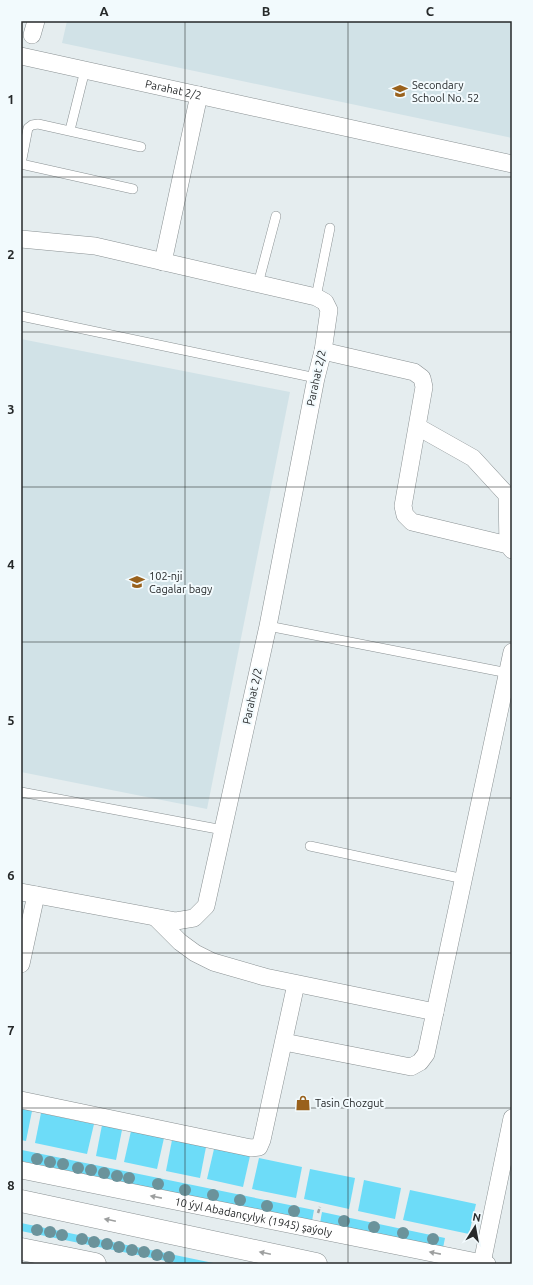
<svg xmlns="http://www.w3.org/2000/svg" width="533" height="1285" font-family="Ubuntu,sans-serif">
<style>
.built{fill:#d1e2e7}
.green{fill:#6ddcf8}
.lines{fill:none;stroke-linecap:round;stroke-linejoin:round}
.service-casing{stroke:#8a9193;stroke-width:10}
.minor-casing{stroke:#8a9193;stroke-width:18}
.primary-casing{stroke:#8a9193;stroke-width:23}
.path{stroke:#9fa5a7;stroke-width:2.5;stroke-dasharray:4 2;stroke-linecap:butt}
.service{stroke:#fff;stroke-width:9}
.minor{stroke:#fff;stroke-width:17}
.primary{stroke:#fff;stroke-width:22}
.tree{fill:#6b939b}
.oneway{fill:#9d9f9f}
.grid{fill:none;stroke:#26292a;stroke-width:1;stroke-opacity:0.55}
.labels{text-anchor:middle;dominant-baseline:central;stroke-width:4;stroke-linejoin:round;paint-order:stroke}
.poi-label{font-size:11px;fill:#26292a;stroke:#f2fafd;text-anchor:start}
.street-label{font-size:11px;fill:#26292a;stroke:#f2fafd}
.neatline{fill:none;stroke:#26292a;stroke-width:1.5}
.grid-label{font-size:13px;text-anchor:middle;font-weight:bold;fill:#26292a}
</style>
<rect width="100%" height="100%" fill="#e5edef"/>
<g class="built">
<path d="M67,21h445v117l-450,-95z"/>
<path d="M21,339l269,53 -83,417 -186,-37z"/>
</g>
<g class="green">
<path d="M21,1108l11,3 -6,30 -5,-1z"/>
<path d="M41,1113l53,11 -7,30 -52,-11z"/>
<path d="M102,1125l20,5 -6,30 -20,-4z"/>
<path d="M131,1131l33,7 -7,31 -33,-7z"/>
<path d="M172,1140l34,7 -6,31 -34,-7z"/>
<path d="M214,1149l36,7 -7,31 -36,-8z"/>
<path d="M22,1150l292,60 -2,11 -291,-60z"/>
<path d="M259,1158l43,9 -6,31 -44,-9z"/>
<path d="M310,1169l45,9 -6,31 -45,-10z"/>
<path d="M364,1180l37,8 -6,31 -37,-8z"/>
<path d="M410,1190l66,14 -7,30 -66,-14z"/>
<path d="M322,1212l123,26 -2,10 -123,-25z"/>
<path d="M21,1223l197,41h-37l-160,-33z"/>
</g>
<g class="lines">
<g class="service-casing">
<g id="service">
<path d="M70,130l15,-60"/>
<path d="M133,189l-112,-25 7,-36 4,-3 6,-1 103,23"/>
<path d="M258,284l18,-68"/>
<path d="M316,297l14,-69"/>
<path d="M21,316l295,62"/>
<path d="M268,626l240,47"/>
<path d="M21,792l202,38"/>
<path d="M310,846l154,33"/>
</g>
</g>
<g class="minor-casing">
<g id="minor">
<path d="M32,35l4,-14"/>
<path id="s1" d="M21,56l491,108"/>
<path d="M21,239l74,7 221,51 9,5 4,8 -6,41 -7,27 -48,248 -62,280 -12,12 -18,3 -155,-29"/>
<path d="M163,262l36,-167"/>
<path d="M323,351l91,21 8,6 2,9 -21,119 2,9 7,7 96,23 4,5"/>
<path d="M418,427l55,31 34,37 1,50"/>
<path d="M156,918l24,24 15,11 18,9 52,15 170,35"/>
<path d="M21,964l15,-69"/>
<path d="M284,1042l127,25 9,-5 6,-8 86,-402"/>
<path d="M21,1100l230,48 8,-1 3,-7 34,-156"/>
<path id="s2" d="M21,1170l466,94"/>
<path d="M482,1263l30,-145"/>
</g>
</g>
<g class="primary-casing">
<g id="primary">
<path d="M21,1201l295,63"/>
<path d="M21,1249l74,15"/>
</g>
</g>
<path class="path" d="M318,1213l2,-6"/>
<use href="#service" class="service"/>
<use href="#minor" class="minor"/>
<use href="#primary" class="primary"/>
</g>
<g class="tree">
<circle cx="37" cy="1159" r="6"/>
<circle cx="50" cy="1162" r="6"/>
<circle cx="63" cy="1164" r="6"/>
<circle cx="78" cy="1168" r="6"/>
<circle cx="91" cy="1170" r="6"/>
<circle cx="104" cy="1173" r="6"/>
<circle cx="117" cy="1176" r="6"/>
<circle cx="129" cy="1178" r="6"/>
<circle cx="158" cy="1184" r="6"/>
<circle cx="185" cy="1190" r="6"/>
<circle cx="213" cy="1195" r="6"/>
<circle cx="240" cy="1200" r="6"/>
<circle cx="267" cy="1206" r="6"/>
<circle cx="294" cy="1211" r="6"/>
<circle cx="344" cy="1221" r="6"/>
<circle cx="374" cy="1227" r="6"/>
<circle cx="37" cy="1230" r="6"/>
<circle cx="50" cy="1232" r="6"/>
<circle cx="403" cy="1233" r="6"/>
<circle cx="62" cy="1235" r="6"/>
<circle cx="82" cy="1239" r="6"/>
<circle cx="433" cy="1239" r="6"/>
<circle cx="94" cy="1242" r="6"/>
<circle cx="107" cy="1244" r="6"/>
<circle cx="119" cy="1247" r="6"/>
<circle cx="132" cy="1250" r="6"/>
<circle cx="144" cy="1252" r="6"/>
<circle cx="157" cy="1255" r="6"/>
<circle cx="169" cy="1257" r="6"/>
</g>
<defs><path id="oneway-solid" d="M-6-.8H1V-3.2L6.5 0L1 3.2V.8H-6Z"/></defs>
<g class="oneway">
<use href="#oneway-solid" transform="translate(156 1197) rotate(-169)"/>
<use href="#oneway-solid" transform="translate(110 1220) rotate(-168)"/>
<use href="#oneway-solid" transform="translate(265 1253) rotate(-168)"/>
<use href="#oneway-solid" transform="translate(435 1253) rotate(-169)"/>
</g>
<path class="grid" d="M185,21v1243M348,21v1243M21,177h491M21,332h491M21,487h491M21,642h491M21,798h491M21,953h491M21,1108h491"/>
<defs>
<g id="school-bare" transform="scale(1.2)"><path d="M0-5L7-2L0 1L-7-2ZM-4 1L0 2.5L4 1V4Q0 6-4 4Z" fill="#99611c" stroke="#f2fafd" stroke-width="2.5" paint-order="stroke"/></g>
<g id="shop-bare" transform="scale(1.2)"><path d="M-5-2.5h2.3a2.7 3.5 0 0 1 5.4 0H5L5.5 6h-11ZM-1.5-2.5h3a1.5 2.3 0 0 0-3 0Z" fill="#99611c" stroke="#f2fafd" stroke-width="2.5" paint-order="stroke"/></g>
</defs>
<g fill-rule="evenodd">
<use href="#school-bare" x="400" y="91"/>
<use href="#school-bare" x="137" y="582"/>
<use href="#shop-bare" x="303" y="1103"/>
</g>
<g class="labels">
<g class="poi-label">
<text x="412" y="85">Secondary<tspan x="412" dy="13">School No. 52</tspan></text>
<text x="149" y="576">102-nji<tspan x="149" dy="13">Cagalar bagy</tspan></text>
<text x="315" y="1103">Tasin Chozgut</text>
</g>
<g class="street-label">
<text stroke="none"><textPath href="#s1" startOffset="156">Parahat 2/2</textPath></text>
<text transform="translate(316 378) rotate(-78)">Parahat 2/2</text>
<text transform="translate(252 696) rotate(-78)">Parahat 2/2</text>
<text stroke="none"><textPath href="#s2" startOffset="237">10 ýyl Abadançylyk (1945) şaýoly</textPath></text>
</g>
</g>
<rect width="533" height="1285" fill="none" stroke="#f2fafd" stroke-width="44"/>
<g transform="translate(475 1227) rotate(11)" stroke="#f2fafd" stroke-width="3" paint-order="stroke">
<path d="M0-3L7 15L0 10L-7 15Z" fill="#26292a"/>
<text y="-6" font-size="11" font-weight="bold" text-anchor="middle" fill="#26292a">N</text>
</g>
<rect x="22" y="22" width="489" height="1241" class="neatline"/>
<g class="grid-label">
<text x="104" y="16">A</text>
<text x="266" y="16">B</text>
<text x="430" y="16">C</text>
<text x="11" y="104">1</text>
<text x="11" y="259">2</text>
<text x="11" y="414">3</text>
<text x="11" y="569">4</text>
<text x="11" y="725">5</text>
<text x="11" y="880">6</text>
<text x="11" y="1035">7</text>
<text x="11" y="1190">8</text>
</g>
</svg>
